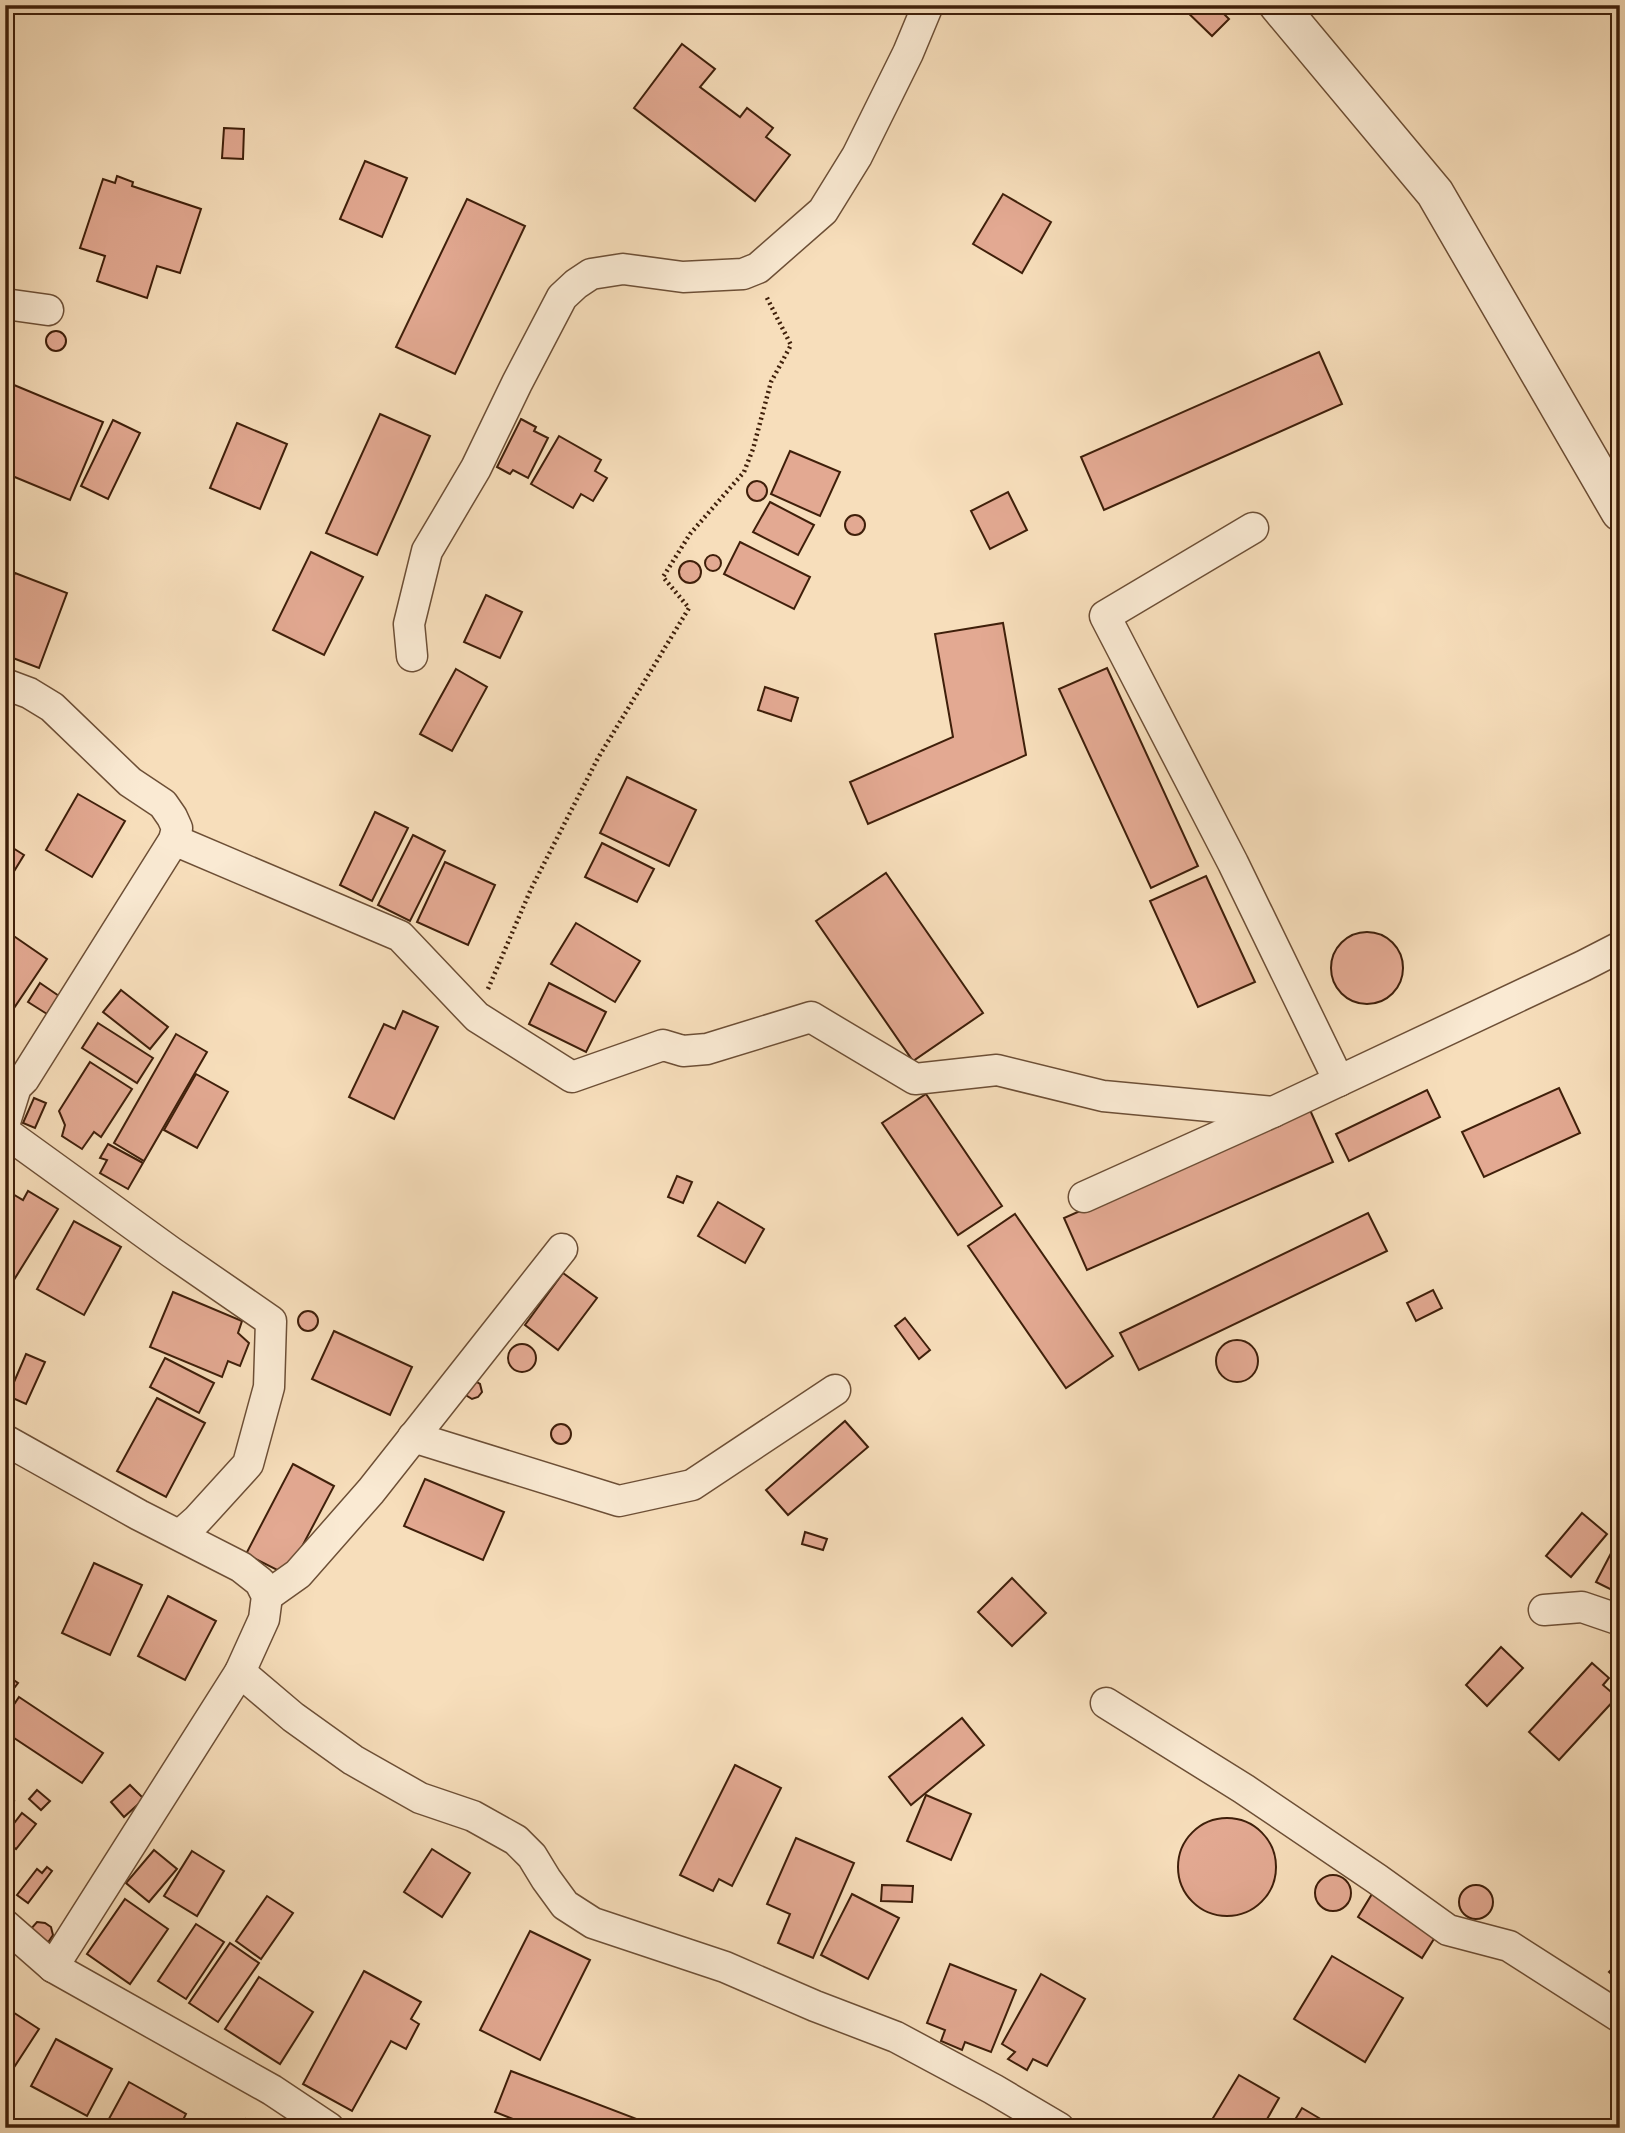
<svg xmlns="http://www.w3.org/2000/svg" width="1625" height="2133" font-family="'IM FELL French Canon',serif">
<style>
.building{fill:#e3a992;stroke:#3f1f0a;stroke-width:2}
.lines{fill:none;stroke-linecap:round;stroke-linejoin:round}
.minor-casing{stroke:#6d4f36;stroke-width:33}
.tertiary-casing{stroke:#6d4f36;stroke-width:40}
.path{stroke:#3f1f0a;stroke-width:4.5;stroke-dasharray:2 3.5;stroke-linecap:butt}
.minor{stroke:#faead3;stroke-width:30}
.tertiary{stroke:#faead3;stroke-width:37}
</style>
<rect width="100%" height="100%" fill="#f7debb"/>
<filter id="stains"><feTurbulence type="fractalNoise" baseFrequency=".00286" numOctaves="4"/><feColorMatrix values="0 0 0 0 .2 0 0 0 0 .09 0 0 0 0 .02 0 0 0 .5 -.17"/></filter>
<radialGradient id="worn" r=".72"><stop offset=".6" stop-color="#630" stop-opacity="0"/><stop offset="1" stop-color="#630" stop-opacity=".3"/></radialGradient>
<g class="building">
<path d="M1180,5h35l14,14 -17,17z"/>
<path d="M682,44l33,25 -15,18 40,30 7,-9 26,20 -7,9 24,18 -35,46 -121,-93z"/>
<path d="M224,128l20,1 -1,30 -21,-1z"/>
<path d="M365,161l42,17 -25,59 -42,-18z"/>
<path d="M117,176l16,6 -1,4 69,23 -21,64 -23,-7 -10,32 -50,-17 8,-25 -25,-8 23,-69 12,4z"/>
<path d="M1003,194l48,28 -29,51 -49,-29z"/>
<path d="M467,199l58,27 -70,148 -59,-27z"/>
<circle cx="56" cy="341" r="10"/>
<path d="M1319,352l23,52 -238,106 -23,-53z"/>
<path d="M14,385l89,37 -33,78 -65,-27v-67z"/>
<path d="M380,414l50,22 -53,119 -51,-22z"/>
<path d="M521,419l15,8 -2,4 14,7 -20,40 -15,-8 -3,4 -13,-7z"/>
<path d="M113,420l27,13 -32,66 -27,-13z"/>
<path d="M237,423l50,21 -27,65 -50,-21z"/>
<path d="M559,436l42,24 -6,11 12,7 -14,23 -12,-7 -8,14 -42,-24z"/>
<path d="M790,451l50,21 -20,44 -49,-22z"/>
<circle cx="757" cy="491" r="10"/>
<path d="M1008,492l19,38 -37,19 -19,-38z"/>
<path d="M770,502l44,23 -16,30 -45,-23z"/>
<circle cx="855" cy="525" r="10"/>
<path d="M740,542l70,35 -16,32 -70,-35z"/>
<path d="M311,552l52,25 -39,78 -51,-25z"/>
<circle cx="713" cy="563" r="8"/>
<circle cx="690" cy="572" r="11"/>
<path d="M15,573l52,20 -28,75 -34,-13v-57z"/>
<path d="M486,595l36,17 -22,46 -36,-16z"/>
<path d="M1003,623l23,132 -158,69 -18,-42 103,-45 -18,-103z"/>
<path d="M1107,668l91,198 -47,22 -92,-199z"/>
<path d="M456,669l31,18 -35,64 -32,-17z"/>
<path d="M765,687l33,11 -7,23 -33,-11z"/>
<path d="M627,777l69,33 -27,56 -69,-33z"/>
<path d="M78,794l47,27 -33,56 -46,-27z"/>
<path d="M375,812l33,16 -36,73 -32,-16z"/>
<path d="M413,835l32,16 -35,70 -32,-16z"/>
<path d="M5,843l19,12 -19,31z"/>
<path d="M602,843l52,26 -17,33 -52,-25z"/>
<path d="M445,862l50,23 -27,60 -51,-23z"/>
<path d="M886,873l97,140 -70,48 -97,-140z"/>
<path d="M1206,876l49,106 -57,25 -48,-106z"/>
<path d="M576,923l64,38 -25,41 -64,-38z"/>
<path d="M5,930l42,29 -33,49 -9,-6z"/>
<circle cx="1367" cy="968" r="36"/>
<path d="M40,983l19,13 -12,18 -19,-12z"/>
<path d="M549,983l57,29 -20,40 -57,-28z"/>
<path d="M121,990l47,37 -18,22 -47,-37z"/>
<path d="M403,1011l35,16 -44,92 -45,-22 35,-73 11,5z"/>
<path d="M98,1023l55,35 -16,25 -55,-35z"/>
<path d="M176,1034l31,18 -63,109 -30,-18z"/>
<path d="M90,1062l42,27 -31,48 -7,-5 -12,17 -20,-13 3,-11 -6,-14z"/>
<path d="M196,1074l32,18 -31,56 -33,-18z"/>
<path d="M1559,1088l21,45 -96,44 -22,-45z"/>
<path d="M1427,1090l13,27 -91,44 -13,-27z"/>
<path d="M926,1094l76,112 -44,29 -76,-112z"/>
<path d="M34,1098l12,5 -11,25 -12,-5z"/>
<path d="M1310,1110l23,52 -246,108 -23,-52z"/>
<path d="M108,1144l35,19 -15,26 -28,-16 7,-13 -7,-2z"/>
<path d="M677,1176l15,6 -9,21 -15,-6z"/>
<path d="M6,1190l17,10 5,-9 30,18 -46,74 -7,-5z"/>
<path d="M718,1202l46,27 -19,34 -47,-27z"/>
<path d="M1368,1213l19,38 -248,119 -19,-37z"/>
<path d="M1015,1214l98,142 -47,32 -98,-142z"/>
<path d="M74,1221l47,26 -37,68 -47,-26z"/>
<path d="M563,1273l34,25 -39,52 -33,-25z"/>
<path d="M1433,1290l9,18 -26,13 -9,-18z"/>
<path d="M173,1292l69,29 -4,12 11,10 -9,23 -12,-5 -6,16 -72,-30z"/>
<circle cx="308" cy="1321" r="10"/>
<path d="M905,1318l25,32 -11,9 -24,-33z"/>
<path d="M334,1331l78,36 -22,48 -78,-36z"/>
<circle cx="1237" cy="1361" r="21"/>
<circle cx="522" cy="1358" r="14"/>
<path d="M26,1354l19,8 -19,42 -18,-8z"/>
<path d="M165,1358l49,25 -15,30 -49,-26z"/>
<path d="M475,1381l5,3 2,8 -4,5 -6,2 -8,-5z"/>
<path d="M157,1398l48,25 -39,74 -49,-26z"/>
<path d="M845,1421l23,26 -80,68 -22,-25z"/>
<circle cx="561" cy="1434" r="10"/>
<path d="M293,1464l41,22 -47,89 -41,-21z"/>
<path d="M425,1479l79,33 -21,48 -79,-34z"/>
<path d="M5,1489l7,4 -7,13z"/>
<path d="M1582,1513l25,21 -36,43 -25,-21z"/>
<path d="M805,1532l22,7 -4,11 -21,-6z"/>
<path d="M1620,1536v58l-24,-12z"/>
<path d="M94,1563l48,22 -32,70 -48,-22z"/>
<path d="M1012,1578l34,35 -34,33 -34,-34z"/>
<path d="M168,1596l48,25 -31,59 -47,-24z"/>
<path d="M1501,1647l22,21 -36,38 -21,-21z"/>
<path d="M1592,1663l17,15 -6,7 14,12 -58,63 -30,-28z"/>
<path d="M5,1674l13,9 -13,17z"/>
<path d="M19,1697l84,56 -21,30 -77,-51v-14z"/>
<path d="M962,1718l22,27 -73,60 -22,-28z"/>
<path d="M735,1765l46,23 -49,98 -13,-7 -6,12 -33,-16z"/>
<path d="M130,1785l14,14 -20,18 -13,-15z"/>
<path d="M37,1790l13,11 -9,9 -12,-11z"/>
<path d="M5,1794l9,7 -9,11z"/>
<path d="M926,1795l45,19 -20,46 -44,-19z"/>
<path d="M22,1813l14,11 -20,25 -11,-9v-5z"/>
<circle cx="1227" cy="1867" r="49"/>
<path d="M796,1838l58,25 -41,95 -35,-15 12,-29 -23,-10z"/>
<path d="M432,1849l38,24 -28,44 -38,-25z"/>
<path d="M154,1850l23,19 -28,33 -23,-19z"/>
<path d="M192,1851l32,20 -27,45 -33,-20z"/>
<path d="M47,1867l5,4 -24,32 -11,-8 20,-26 5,4z"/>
<circle cx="1333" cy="1893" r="18"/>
<circle cx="1476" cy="1902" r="17"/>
<path d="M882,1885l31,1 -1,16 -31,-1z"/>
<path d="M852,1894l47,24 -31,61 -47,-24z"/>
<path d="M1372,1894l65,40 -15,24 -64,-41z"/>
<path d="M267,1896l26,17 -32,46 -25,-18z"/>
<path d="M125,1899l43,30 -38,55 -43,-30z"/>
<path d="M37,1922l8,1 6,4 2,8 -6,9 -18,-13z"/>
<path d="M196,1924l28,18 -38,57 -28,-18z"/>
<path d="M530,1931l60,29 -50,100 -60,-30z"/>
<path d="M230,1943l29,20 -41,59 -29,-19z"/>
<path d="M1332,1956l71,42 -38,64 -71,-43z"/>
<path d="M1620,1961v21l-11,-10z"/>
<path d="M950,1964l66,26 -25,62 -26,-10 -3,8 -21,-9 4,-11 -18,-7z"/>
<path d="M364,1971l57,31 -10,17 8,5 -13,25 -15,-8 -39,70 -49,-27z"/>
<path d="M1041,1974l44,25 -38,67 -14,-7 -6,11 -19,-11 7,-7 -13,-8z"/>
<path d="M259,1977l54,35 -33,52 -55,-35z"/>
<path d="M5,2007l34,22 -28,43 -6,-3z"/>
<path d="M56,2039l56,30 -25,47 -56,-30z"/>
<path d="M511,2071l131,50 -2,7h-104l-41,-16z"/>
<path d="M1239,2075l40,23 -17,30h-55z"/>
<path d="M129,2082l57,32 -7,14h-75z"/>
<path d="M1302,2108l22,13 -4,7h-30z"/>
<path d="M246,2119l16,9h-21z"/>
</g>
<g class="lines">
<g class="minor-casing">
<g id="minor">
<path d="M5,304l43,6"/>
<path d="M1253,528l-148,88 128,247 106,218"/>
<path d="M412,656l-3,-32 18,-73 49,-83 41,-85 45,-86 14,-13 15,-10 32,-5 60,8 60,-3 15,-6 65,-57 34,-55 51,-103 20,-48"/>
<path d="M5,684l24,9 23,14 78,75 33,22 9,13 5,11 -3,12 -150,239 -8,8 -11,35"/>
<path d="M174,840l226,96 77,81 95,60 91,-32 20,6 24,-2 104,-32 104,62 82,-9 106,26 170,16"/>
<path d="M5,1132l166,120 100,69 -2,66 -21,77 -51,56 -17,15"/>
<path d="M1084,1197l189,-85 310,-146 37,-19"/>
<path d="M413,1437l206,64 73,-16 143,-95"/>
<path d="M5,1440l134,75 102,52 19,15 7,14 -3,23 -24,53 -187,295"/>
<path d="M267,1596l31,-22 73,-83 191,-242"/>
<path d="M1544,1610l38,-3 38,13"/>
<path d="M240,1672l53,45 60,43 67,38 53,18 43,24 16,16 14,23 19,26 28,18 132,44 90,39 81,31 97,52 66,39"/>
<path d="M1106,1703l138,86 133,90 71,51 61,16 111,71"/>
<path d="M5,1925l48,42 219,123 57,38"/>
</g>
</g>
<g class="tertiary-casing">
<path id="tertiary" d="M1278,5l157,188 185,319"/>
</g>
<path class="path" d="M488,989l43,-100 67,-131 91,-150 -26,-31 27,-43 54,-62 9,-23 18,-67 20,-37 -25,-49"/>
<use href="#minor" class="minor"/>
<use href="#tertiary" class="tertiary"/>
</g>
<rect width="1625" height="2133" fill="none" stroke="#f7debb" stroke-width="28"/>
<rect x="7" y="7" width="1611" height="2119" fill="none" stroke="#3f1f0a" stroke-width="3.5"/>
<rect x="14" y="14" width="1597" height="2105" fill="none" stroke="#3f1f0a" stroke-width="2"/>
<rect width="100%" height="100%" filter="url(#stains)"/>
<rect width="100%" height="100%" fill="url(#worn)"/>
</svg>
